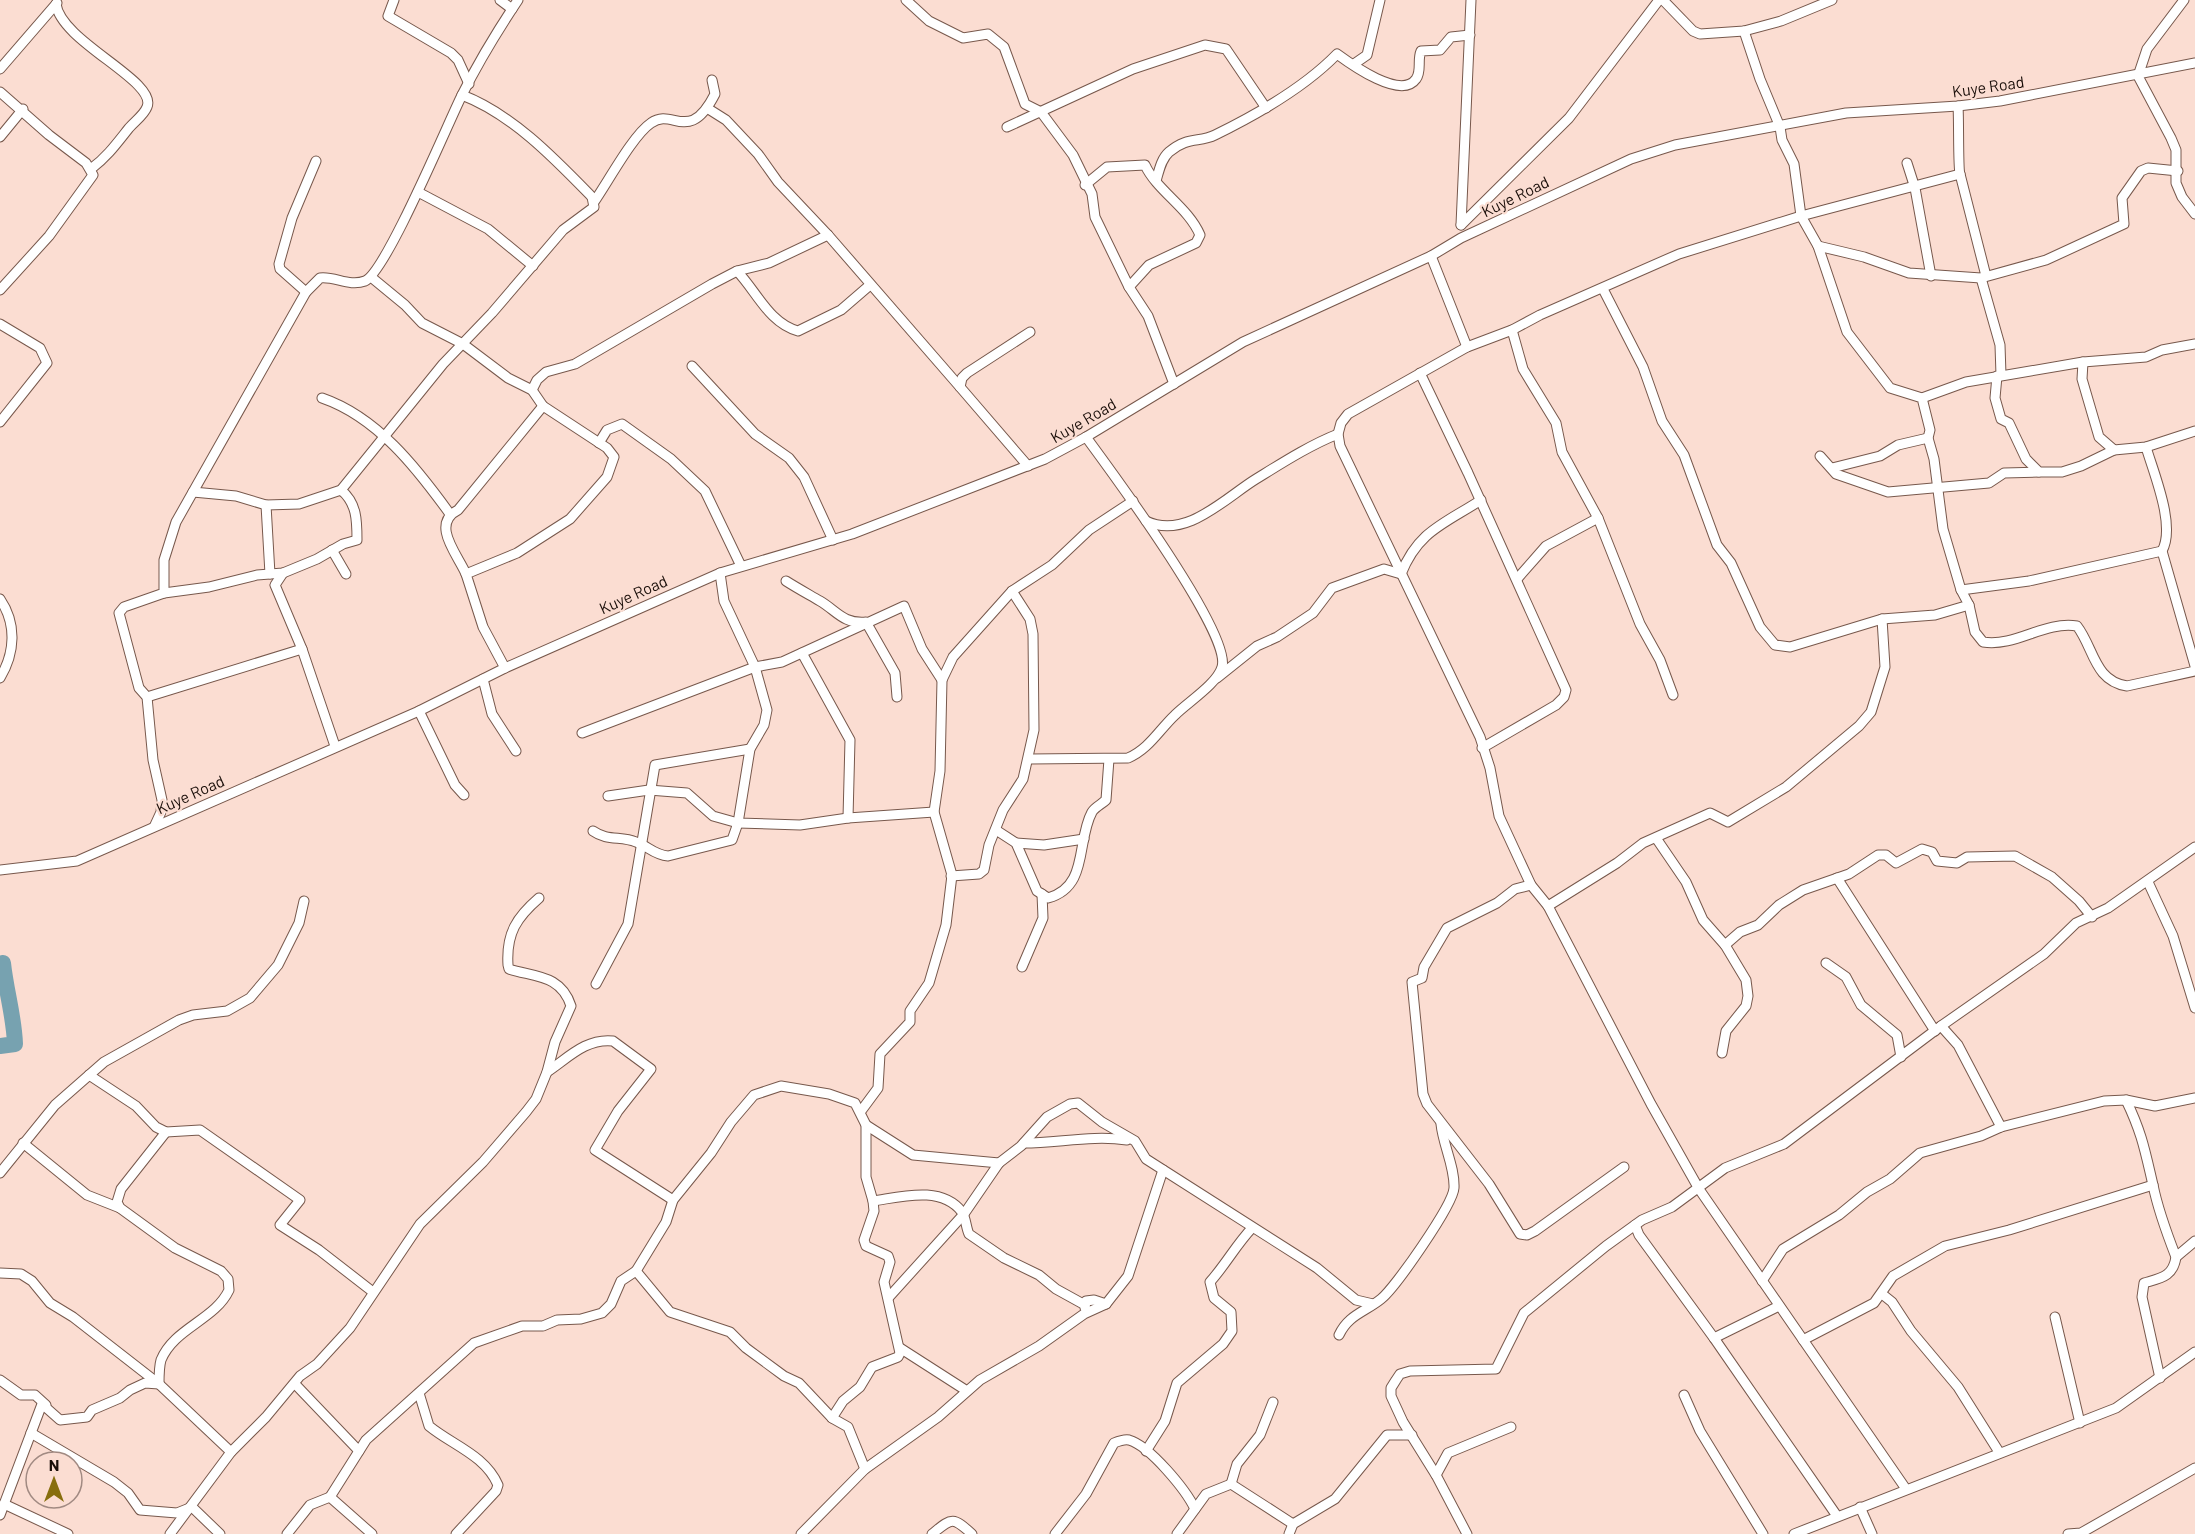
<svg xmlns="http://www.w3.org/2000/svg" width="2195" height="1534" font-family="Barlow,sans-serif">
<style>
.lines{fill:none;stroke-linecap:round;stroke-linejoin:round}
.river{stroke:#77a2b0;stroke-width:16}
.minor-casing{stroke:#77584c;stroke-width:11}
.minor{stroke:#fff;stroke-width:9}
.labels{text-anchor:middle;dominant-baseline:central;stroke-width:4.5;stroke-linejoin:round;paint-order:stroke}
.street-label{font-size:16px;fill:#1a0e09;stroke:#fbddd2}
</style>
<rect width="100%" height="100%" fill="#fbddd2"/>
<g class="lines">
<path class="river" d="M0,1046l15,-2c-1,-28 -9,-53 -12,-81"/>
<g class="minor-casing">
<g id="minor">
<path d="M394,0l-6,16 63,37 7,7 11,24"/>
<path d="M500,0l12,9"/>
<path d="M906,0l23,21 34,17 25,-4 16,13 21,57 16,8 32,43 19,39 3,23 34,70 19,29 26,68"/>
<path d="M1663,0l30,31 7,3 44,-3 37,-10 51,-21"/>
<path d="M2184,0l-37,49 -9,27 33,62 5,12v33l6,14 13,17"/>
<path d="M56,4c5,38 102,77 91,103 -3,8 -12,14 -18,21 -12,15 -22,29 -37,40"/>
<path d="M1354,64l13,-9 13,-55"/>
<path d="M0,69l57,-66"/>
<path d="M0,92l49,43 37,28 7,12 -44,61 -49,54"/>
<path d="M707,108l19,12 32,34 20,28 50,53 132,152"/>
<path d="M1007,127l126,-58 72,-24 21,4 40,59"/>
<path d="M0,137l23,-28"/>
<path d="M1907,163l8,25 16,88"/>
<path d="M1960,174l26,102"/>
<path d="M1156,181c3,-10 5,-22 13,-29 19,-16 30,-9 46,-17 43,-21 89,-47 122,-81 15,11 64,46 79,25 6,-8 1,-19 5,-28l19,-1 11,-13 19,-2"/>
<path d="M1085,185l22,-18 38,-2c12,26 43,42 55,70l-4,8 -47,22 -20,22"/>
<path d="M418,192l70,37 45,37"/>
<path d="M594,202c14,-20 39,-67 57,-79 22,-16 38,22 64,-29l-3,-14"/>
<path d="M1461,225l108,-107 90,-118"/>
<path d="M1461,225l10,-225"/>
<path d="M1818,246l46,11 45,16 72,5 65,-18 78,-36 -2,-26 19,-27 7,-3 30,3"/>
<path d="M1431,256l36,91"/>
<path d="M737,271c20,21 32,52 61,60l43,-21 29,-25"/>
<path d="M371,277l34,28 17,18 41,21 45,34 24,12 11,16 64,42 7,9 -7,20 -37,42 -53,34 -51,21 17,53 22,41"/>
<path d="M1981,278l19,67 1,30"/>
<path d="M1603,289l40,78 19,54 22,34 33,90 14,18 29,64 15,18 15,2 92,-28 53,-4 34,-10 -8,-15 -18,-61 -9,-70 -6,-21 2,-8 -8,-32 -32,-10 -43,-56 -29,-86 -17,-30 -7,-52 -12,-24 -2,-13 -20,-48 -16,-48"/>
<path d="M306,292l-26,-23 -1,-5 13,-46 24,-57"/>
<path d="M0,324l40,24 7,15 -47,59"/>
<path d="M1512,330l11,39 33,54 6,29 36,66 42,106 20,36 13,35"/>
<path d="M2083,362l63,-5 16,-7 33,-6"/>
<path d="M692,366l63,68 34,24 15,19 29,63"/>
<path d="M1420,373l48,100 98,217 -2,7 -8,8 -74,43"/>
<path d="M1997,376l-2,22 6,21 8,4 17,36 13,13h23l19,-6 33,-16"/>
<path d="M532,390l5,-10 9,-8 29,-8 137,-80 25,-13 32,-8 59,-28"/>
<path d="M322,398c55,19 94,69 128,116"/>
<path d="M1922,398l44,-16 117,-20 -1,17 17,58 15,13 32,-3 49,-16"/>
<path d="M599,443l8,-13 15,-6 49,35 34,32 36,75"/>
<path d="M1820,456l16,18 52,18 101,-9 15,-10 35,-1"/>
<path d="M1028,466l-68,-79 2,-9 5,-5 63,-41"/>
<path d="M1832,468l48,-12 18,-11 30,-7"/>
<path d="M193,492l43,4 30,9 33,-1 42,-14 102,-126 49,-51 71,-83 31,-23 -2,-10c-37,-38 -80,-83 -130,-102"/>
<path d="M266,505l4,69"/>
<path d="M1146,521c40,19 79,-23 110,-42 26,-16 54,-34 82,-45"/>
<path d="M332,550l14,24"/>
<path d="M2162,551l33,115"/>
<path d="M283,573l-8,12 27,64 33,97"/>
<path d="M466,574c-8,-19 -36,-50 -8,-64l85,-104"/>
<path d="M1517,579l29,-33 52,-28"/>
<path d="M786,581c11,7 22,13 34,20 17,10 23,23 46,21l29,51 2,24"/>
<path d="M1961,590l68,-9 133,-30c14,-25 -8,-77 -16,-104"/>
<path d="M164,593l45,-6 48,-12 26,-2 34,-14 26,-15 14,-4c0,-19 0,-37 -16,-50"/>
<path d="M0,599c17,25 15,54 0,79"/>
<path d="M1969,605l6,27 8,10c34,5 60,-21 94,-16 17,22 17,55 50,60l68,-15"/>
<path d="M802,653l48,87 -2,78"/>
<path d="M1217,678l40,-32 20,-9 36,-24 19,-25 52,-19 17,5c17,-43 43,-50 80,-74"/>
<path d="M483,679l9,35 24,37"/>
<path d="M147,697l155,-48"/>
<path d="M419,711l36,74 9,10"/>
<path d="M582,733l173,-66 27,-5 122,-56 18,43 20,31"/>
<path d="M1030,759l98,-1c21,-9 31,-28 47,-43 13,-13 42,-31 47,-48 10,-33 -111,-196 -136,-230"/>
<path d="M608,796l41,-6 38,3 26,23 25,7 62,2 48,-7 86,-6"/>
<path d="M155,825l6,-13 1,-12 -9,-40 -6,-63 -8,-9 -20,-75 5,-6 40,-14v-33l12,-38 130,-230 14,-14c15,-2 29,9 45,3 21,-9 83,-158 97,-186 16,-32 36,-65 56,-95"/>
<path d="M996,830l20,13 21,48 11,7c41,-11 28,-57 44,-86 3,-5 10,-8 14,-12l3,-41"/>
<path d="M593,831c14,10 28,5 43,11 12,4 18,13 32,14l64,-16 6,-17 12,-74 14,-24 3,-15 -12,-43 -31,-66 -4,-28"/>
<path d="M1656,838l30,44 17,38 22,25 21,35 2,16 -2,10 -20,25 -4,22"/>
<path d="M1016,843l28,2 40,-6"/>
<path d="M0,870l77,-9 342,-150 86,-43 215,-95 132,-39 193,-75 41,-22 157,-95 188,-86 30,-18 170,-79 44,-14 171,-32 112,-7 42,-5 195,-38"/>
<path d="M951,876l28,-2 5,-4 5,-25 14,-35 20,-31 11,-49 -1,-96 -3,-15 -18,-28"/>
<path d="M1837,878l98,153"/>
<path d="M2148,882l25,54 22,72"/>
<path d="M1531,885l-16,4 -18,14 -50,25 -23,39 -2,11 -10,4 11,112 4,10 62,80 31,50 7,1 8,-4 89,-64"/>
<path d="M1548,906l69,-43 26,-20 67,-30 18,9 58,-35 73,-61 12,-14 14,-45 -3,-48"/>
<path d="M1725,945l15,-13 18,-7 21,-20 24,-15 46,-16 29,-19h8l10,8 26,-14 10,3 5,9 20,2 10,-6 48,-1 37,21 27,24 13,16"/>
<path d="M1826,963l20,14 15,28 36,30 4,22"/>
<path d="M1022,967l21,-49 -1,-24"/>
<path d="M596,984l32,-60 27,-159 95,-16"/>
<path d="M1941,1026l17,19 43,82"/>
<path d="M547,1072c21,-14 39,-34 66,-31l38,28 -33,42 -23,39 78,50"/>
<path d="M89,1075l47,31 20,21 10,5 34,-2 100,70 -20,25 39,25 54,42"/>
<path d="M2126,1100c16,33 19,51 27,85 5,25 14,49 23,72 -3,20 -15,21 -32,26l-2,14 18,81"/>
<path d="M861,1111l17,-23 2,-34 30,-32v-11l19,-28 17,-58 6,-50 -18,-63 6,-41 2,-91 11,-23 59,-66 40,-26 37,-35 44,-29"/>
<path d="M866,1125l47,30 86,8"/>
<path d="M23,1143l64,52 33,13"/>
<path d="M1024,1143c34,0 68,-8 103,-3"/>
<path d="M0,1173l55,-68 49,-43 75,-42 14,-5 34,-4 23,-13 28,-33 21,-42 5,-22"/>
<path d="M873,1201c28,-4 68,-16 89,11 4,6 4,16 7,22l35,24 35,17 17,14 29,16"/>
<path d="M1635,1225l4,10 75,103 123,178"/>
<path d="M2176,1257l19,-16"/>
<path d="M636,1271l30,-49 7,-22 38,-47 20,-31 23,-27 27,-9 48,8 26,9 11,22v52l7,24 1,10 -10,29 2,6 22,10 2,6 -6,20 16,71 -2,4 -26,10 -12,20 -17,14 -11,17"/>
<path d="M0,1273l21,1 11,7 18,22 23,14 86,67 72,68"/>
<path d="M1762,1281l21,-32 56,-34 28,-23 23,-13 30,-26 61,-17 20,-9 103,-26 22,-1 29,6 40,-8"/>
<path d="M1882,1294l10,8 19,29 47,56 41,65"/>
<path d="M889,1297l75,-83 35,-51 22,-17 26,-29 23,-13 8,-1 24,19 33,19 11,18 171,109 39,32 17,4"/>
<path d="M1085,1308l1,-7 8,-1 12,4"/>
<path d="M2055,1317l25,106"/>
<path d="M1339,1335c9,-20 26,-23 42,-36 14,-11 72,-94 73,-111 1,-21 -11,-43 -13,-64"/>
<path d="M1714,1338l65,-32"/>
<path d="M1803,1340l71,-37 19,-27 52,-30 64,-16 144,-45"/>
<path d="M900,1348l67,43"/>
<path d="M0,1380l21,15h14l11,10"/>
<path d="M295,1384l64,67"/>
<path d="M419,1393l10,33c23,19 56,29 69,59l-2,6 -40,43"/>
<path d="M1684,1395l16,36 63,103"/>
<path d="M31,1433l83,49 14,11 12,17 37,3 15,-6 28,27"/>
<path d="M1146,1451l19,-30 12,-38 46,-39 9,-13 -1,-19 -17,-14 -4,-16c16,-18 26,-37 42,-54"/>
<path d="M1436,1475l12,-22 63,-26"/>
<path d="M1231,1484l6,-20 23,-29 13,-33"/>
<path d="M1231,1484l62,40"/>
<path d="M1906,1489l-207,-300 -48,-85 -103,-198 -17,-21 -32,-69 -9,-48 -10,-31 -140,-291 -2,-12 3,-11 7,-9 119,-67 45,-17 28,-15 139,-61 122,-38 159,-42c-2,-5 -1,-56 -2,-68"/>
<path d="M4,1504l64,30"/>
<path d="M1860,1507l12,27"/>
<path d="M0,1515l42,-111 18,16 27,-3 5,-7 28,-12 10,-8 15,-7 14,1c0,-7 0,-17 2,-24 13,-32 54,-40 68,-70l-1,-11 -7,-8 -46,-23 -55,-40 -3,-6 4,-13 45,-57"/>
<path d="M170,1534l61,-82 35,-35 34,-41 17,-12 33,-36 70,-104 63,-62 43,-50 10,-13 11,-27 8,-30 16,-36c-10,-32 -38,-29 -62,-37l-1,-4c-2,-32 9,-48 31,-67"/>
<path d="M287,1534l23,-29 20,-8"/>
<path d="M372,1534l-42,-37 36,-57 108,-97 48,-17h21l14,-6 24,-1 21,-6 9,-9 10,-23 15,-10 34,41 60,20 16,16 38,28 15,7 33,35 16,9 17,42"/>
<path d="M801,1534l64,-65 73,-52 42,-37 59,-34 45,-32 22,-10 22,-28 35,-106"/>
<path d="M932,1534c20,-16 20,-18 40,0"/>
<path d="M1055,1534l31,-40 28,-51c5,-2 10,-4 15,-3 21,6 57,50 66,69"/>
<path d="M1177,1534l29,-40 25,-10"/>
<path d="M1289,1534l4,-10 42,-25 52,-64h25"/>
<path d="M1467,1534l-31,-59 -33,-53 -12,-26v-8l5,-8 4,-6 10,-3 86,-2 28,-56 82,-67 36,-26 30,-13 53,-39 59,-24 157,-118 103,-72 32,-31 32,-15 87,-61"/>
<path d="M1794,1534l322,-126 79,-56"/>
<path d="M2068,1534l13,-1 114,-65"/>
</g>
</g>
<use href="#minor" class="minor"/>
</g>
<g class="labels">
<g class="street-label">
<text transform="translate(1988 86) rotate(-8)">Kuye Road</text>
<text transform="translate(1515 196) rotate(-26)">Kuye Road</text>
<text transform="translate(1083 420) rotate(-30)">Kuye Road</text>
<text transform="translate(633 594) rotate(-24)">Kuye Road</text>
<text transform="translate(190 794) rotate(-24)">Kuye Road</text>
</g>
</g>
<g transform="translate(54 1480)"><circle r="28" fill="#fbddd2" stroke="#a18a82" stroke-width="1.5"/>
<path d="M0-4.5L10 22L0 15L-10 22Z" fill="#876e0e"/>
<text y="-9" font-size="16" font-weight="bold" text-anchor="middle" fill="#1a0e09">N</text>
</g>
</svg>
